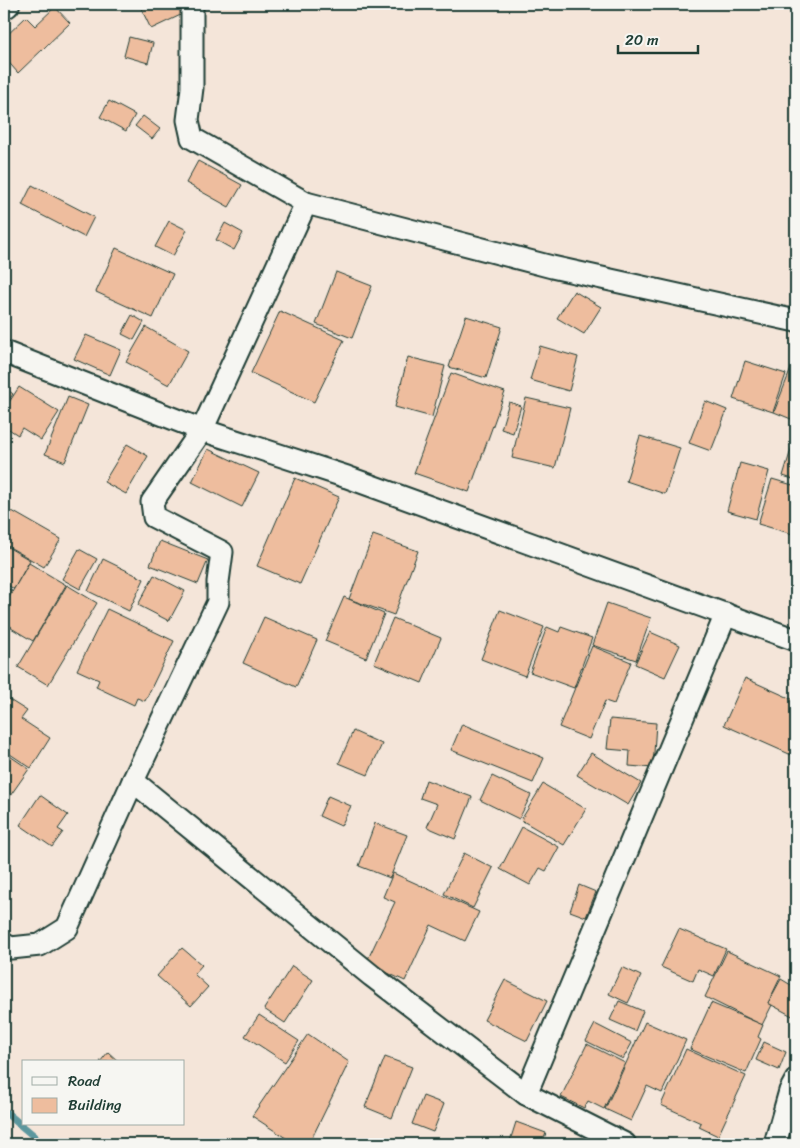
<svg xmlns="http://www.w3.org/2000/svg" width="800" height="1148" font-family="Sriracha,sans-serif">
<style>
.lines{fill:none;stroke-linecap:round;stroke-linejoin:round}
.stream{stroke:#5c979e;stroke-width:8}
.building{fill:#eebd9e;stroke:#1f3d34}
.minor-casing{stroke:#1f3d34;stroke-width:25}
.tertiary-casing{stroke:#1f3d34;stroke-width:30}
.minor{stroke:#f6f6f2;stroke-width:21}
.tertiary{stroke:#f6f6f2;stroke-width:26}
</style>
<rect width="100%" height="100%" fill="#f4e5d9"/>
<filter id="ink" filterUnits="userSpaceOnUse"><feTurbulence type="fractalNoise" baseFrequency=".02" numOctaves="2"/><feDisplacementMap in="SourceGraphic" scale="10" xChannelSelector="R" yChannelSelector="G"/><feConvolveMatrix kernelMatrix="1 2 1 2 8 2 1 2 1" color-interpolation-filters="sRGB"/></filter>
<g filter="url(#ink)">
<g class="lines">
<path class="stream" d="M4,1111l30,25 4,8"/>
</g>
<g class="building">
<path d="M139,4h44l4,8 -36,17z"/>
<path d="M55,7l15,16 -52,50 -14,-16v-19l22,-21 9,9z"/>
<path d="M129,37l24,6 -5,20 -24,-7z"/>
<path d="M109,101l26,14 -9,16 -26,-14z"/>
<path d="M143,116l17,13 -8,10 -17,-13z"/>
<path d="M198,161l44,24 -13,22 -43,-24z"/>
<path d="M32,185l62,32 -10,20 -62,-32z"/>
<path d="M169,221l18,9 -14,26 -18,-9z"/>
<path d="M225,223l18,10 -9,17 -18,-10z"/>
<path d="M116,248l57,26 -20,44 -57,-26z"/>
<path d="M336,272l36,14 -20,52 -36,-14z"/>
<path d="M574,291l27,16 -17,27 -27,-16z"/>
<path d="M280,311l64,29 -30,62 -63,-29z"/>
<path d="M132,315l12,7 -10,18 -12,-6z"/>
<path d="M466,316l36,11 -16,51 -37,-11z"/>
<path d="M146,327l42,24 -19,34 -43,-23z"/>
<path d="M86,335l35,15 -11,25 -36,-16z"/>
<path d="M540,346l38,11 -9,34 -39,-11z"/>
<path d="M796,356v65l-22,-9z"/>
<path d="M408,357l37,9 -13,51 -37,-10z"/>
<path d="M745,361l41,13 -13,38 -40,-13z"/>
<path d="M451,373l54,19 -36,100 -55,-19z"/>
<path d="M4,387l9,7 -9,13z"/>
<path d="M19,387l40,25 -18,28 -19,-12 -4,7 -14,-9v-16z"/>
<path d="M68,397l20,8 -23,57 -20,-8z"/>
<path d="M526,398l44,10 -15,60 -43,-10z"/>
<path d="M705,401l22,9 -16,41 -22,-8z"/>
<path d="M509,402l12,4 -8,27 -12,-4z"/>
<path d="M640,436l40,12 -15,46 -39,-13z"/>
<path d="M793,443l3,1v36l-13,-4z"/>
<path d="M127,444l21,12 -22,38 -22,-12z"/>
<path d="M208,449l51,24 -17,34 -50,-25z"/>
<path d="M740,463l29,8 -13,48 -29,-8z"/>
<path d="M295,478l44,19 -39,87 -43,-18z"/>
<path d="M772,479l24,7v49l-38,-11z"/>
<path d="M12,511l49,28 -17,28 -40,-23v-18z"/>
<path d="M373,535l45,16 -24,64 -45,-16z"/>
<path d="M160,541l48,19 -10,24 -48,-19z"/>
<path d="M4,545l26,15 -16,29 -10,-6z"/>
<path d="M79,549l18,10 -17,30 -18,-10z"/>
<path d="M103,559l41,20 -15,32 -41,-20z"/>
<path d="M29,563l37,22 -33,56 -22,-13 1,-1 -8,-5v-16z"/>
<path d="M154,575l31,16 -16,30 -31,-16z"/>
<path d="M67,585l30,18 -49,82 -30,-18z"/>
<path d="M4,586l8,5 -8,14z"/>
<path d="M344,597l40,17 -18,44 -41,-17z"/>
<path d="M607,603l44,15 -15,42 -44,-15z"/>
<path d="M107,609l67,32 -29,60 -8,-3 -3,7 -38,-18 3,-7 -22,-10z"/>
<path d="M500,610l44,17 -19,49 -44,-17z"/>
<path d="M264,617l53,23 -21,47 -53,-24z"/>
<path d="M393,618l48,20 -19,45 -48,-20z"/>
<path d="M547,627l12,5 2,-5 31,11 -18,50 -44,-16z"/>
<path d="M650,632l30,13 -15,32 -30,-13z"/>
<path d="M592,646l39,16 -17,42 -9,-3 -16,38 -30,-12z"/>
<path d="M745,678l51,23v56l-72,-32z"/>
<path d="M8,699l19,12 -6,8 29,19 -19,30 -27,-18v-45z"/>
<path d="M610,719l46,4 -3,45 -24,-2 1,-15 -23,-2z"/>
<path d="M462,724l82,34 -11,25 -82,-33z"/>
<path d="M353,731l29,13 -14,31 -29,-12z"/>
<path d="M4,752l25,17 -19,27 -6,-4z"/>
<path d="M591,753l50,30 -13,22 -51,-30z"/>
<path d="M492,776l39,19 -12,24 -39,-19z"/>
<path d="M426,780l46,17 -17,42 -28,-12 10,-23 -17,-6z"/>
<path d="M543,784l43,25 -22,36 -43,-25z"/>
<path d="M40,795l28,20 -10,14 5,3 -11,15 -32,-22z"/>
<path d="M328,796l23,10 -10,20 -22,-10z"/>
<path d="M375,823l32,12 -17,43 -31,-12z"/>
<path d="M522,827l37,20 -13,24 -6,-3 -10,17 -30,-16z"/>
<path d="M464,853l29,15 -20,40 -29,-14z"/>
<path d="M393,873l86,39 -14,29 -34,-16 -26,56 -39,-18 29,-61 -12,-5z"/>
<path d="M579,885l17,7 -10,25 -16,-6z"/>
<path d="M679,929l47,20 -12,27 -16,-7 -5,12 -32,-14z"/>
<path d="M182,948l20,17 -8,9 14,13 -17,19 -34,-30z"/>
<path d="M727,951l54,25 -13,27 4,2 -10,20 -57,-28z"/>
<path d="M292,966l21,14 -28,43 -21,-14z"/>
<path d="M622,967l19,9 -13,27 -19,-9z"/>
<path d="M781,979l15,9v30l-28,-15z"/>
<path d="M505,980l42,21 -20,40 -43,-21z"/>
<path d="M619,1001l24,10 -8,20 -25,-11z"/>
<path d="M711,1003l52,22 -5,12 3,2 -15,34 -56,-24z"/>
<path d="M259,1015l40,26 -14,21 -40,-26z"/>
<path d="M645,1022l41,18 -24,53 -15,-7 -16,35 -26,-12z"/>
<path d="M595,1024l37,19 -9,16 -37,-18z"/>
<path d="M308,1034l41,28 -40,82h-14l-43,-28z"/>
<path d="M764,1042l22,10 -7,18 -23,-10z"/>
<path d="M587,1044l38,19 -21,46 -16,-8 -4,7 -23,-11z"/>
<path d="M686,1049l60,27 -28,60 -19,-9 2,-4 -40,-18z"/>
<path d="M108,1052l11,10h-19z"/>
<path d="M385,1057l27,10 -20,51 -27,-11z"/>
<path d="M423,1096l21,8 -11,28 -21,-8z"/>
<path d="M516,1122l30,11 -4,11h-33z"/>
</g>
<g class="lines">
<g class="minor-casing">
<g id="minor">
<path d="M192,4v84l-4,32 4,18 114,65 246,64 244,54"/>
<path d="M4,352l198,78 145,47 449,163"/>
<path d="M133,781l239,195 154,118 99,50"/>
<path d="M4,944l7,4 29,-3 27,-17 66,-147 85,-179v-20l4,-30 -68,-35 -2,-15 50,-72 104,-227"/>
<path d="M526,1094l200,-480"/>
<path d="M775,1144l15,-53 6,-11"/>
</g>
</g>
<g class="tertiary-casing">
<path id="tertiary" d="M4,5l2,-1"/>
</g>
<use href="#minor" class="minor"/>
<use href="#tertiary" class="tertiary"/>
</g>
</g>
<rect width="800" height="1148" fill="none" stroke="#f6f6f2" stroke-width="20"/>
<rect x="10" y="10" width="780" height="1128" fill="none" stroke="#1f3d34" stroke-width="2" filter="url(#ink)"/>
<rect x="22" y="1060" width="162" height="65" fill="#f6f6f2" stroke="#a0aca6"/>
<rect x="32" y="1077" width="25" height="8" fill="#f6f6f2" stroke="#a0aca6"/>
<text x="68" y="1086" font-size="15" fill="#1f3d34">Road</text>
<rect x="32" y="1098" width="25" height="15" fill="#eebd9e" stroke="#a0aca6"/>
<text x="68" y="1110" font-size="15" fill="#1f3d34">Building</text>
<path d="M618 45v8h80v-8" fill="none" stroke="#1f3d34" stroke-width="2.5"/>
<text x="625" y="45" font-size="15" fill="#1f3d34" stroke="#f6f6f2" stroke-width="4" paint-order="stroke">20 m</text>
</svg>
